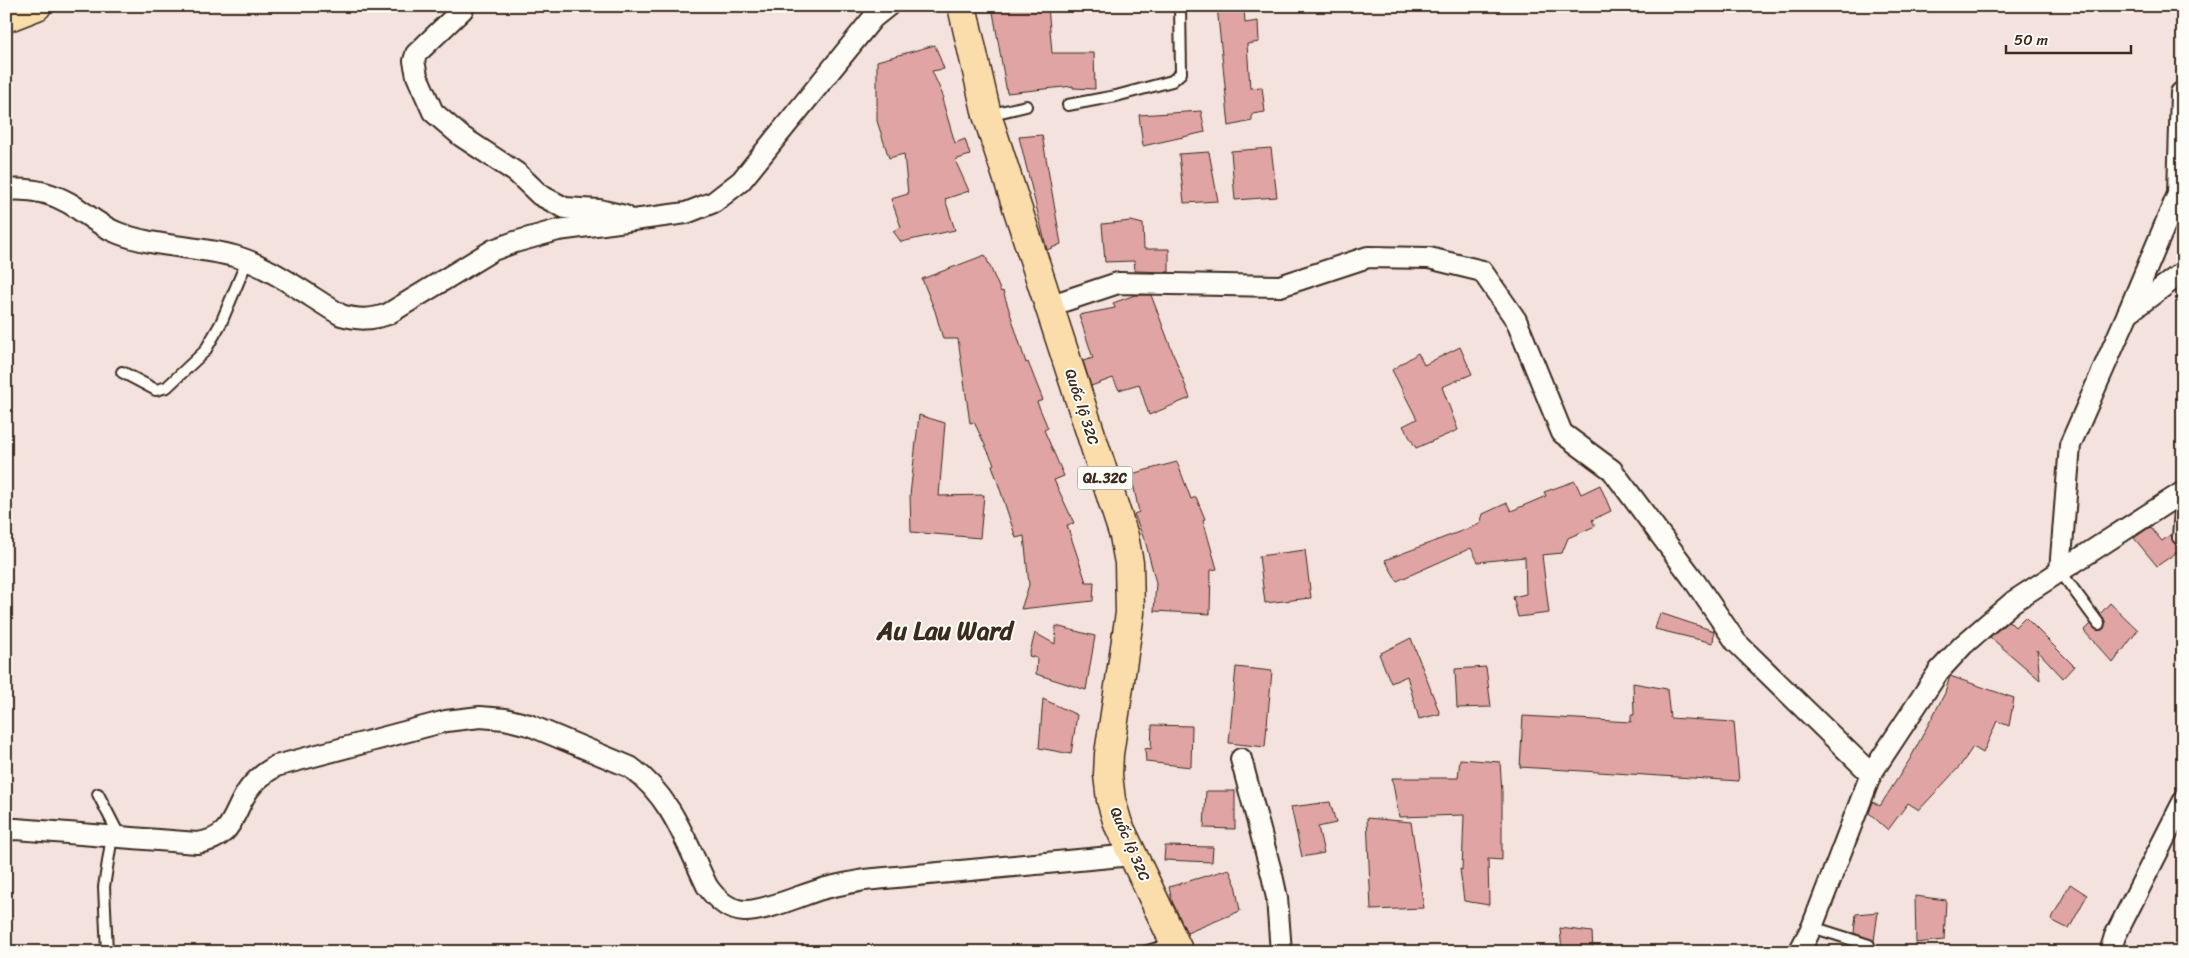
<svg xmlns="http://www.w3.org/2000/svg" width="2189" height="958" font-family="Sriracha,sans-serif">
<style>
.building{fill:#dfa4a3;stroke:#3b2a1e}
.lines{fill:none;stroke-linecap:round;stroke-linejoin:round}
.service-casing{stroke:#3b2a1e;stroke-width:14}
.minor-casing{stroke:#3b2a1e;stroke-width:24}
.primary-casing{stroke:#3b2a1e;stroke-width:31}
.service{stroke:#fdfcf7;stroke-width:10}
.minor{stroke:#fdfcf7;stroke-width:20}
.primary{stroke:#fbddab;stroke-width:28}
.labels{text-anchor:middle;dominant-baseline:central;stroke-width:4;stroke-linejoin:round;paint-order:stroke}
.shield{fill:#fdfcf7;stroke:#75695f;stroke-width:1}
.shield-label{font-size:14px;font-weight:bold;fill:#3b2a1e}
.street-label{font-size:15px;fill:#3b2a1e;stroke:#fdfcf7}
.town-label{font-size:25px;font-weight:bold;fill:#3b2a1e;stroke:#fdfcf7}
</style>
<rect width="100%" height="100%" fill="#f4e2de"/>
<filter id="ink" filterUnits="userSpaceOnUse"><feTurbulence type="fractalNoise" baseFrequency=".02" numOctaves="2"/><feDisplacementMap in="SourceGraphic" scale="10" xChannelSelector="R" yChannelSelector="G"/><feConvolveMatrix kernelMatrix="1 2 1 2 8 2 1 2 1" color-interpolation-filters="sRGB"/></filter>
<g filter="url(#ink)">
<g class="building">
<path d="M992,6h56l4,47h42l1,36 -22,-1v-2l-66,7z"/>
<path d="M1217,6h27l1,17 13,-2 1,21 -12,2 3,44 12,-1 3,25 -13,2v7l-23,5z"/>
<path d="M935,45l9,24 -12,2 12,27 -2,1 13,44 10,-4 5,16 -15,5 14,31 -24,8 10,31 -54,12 -8,-11 8,-4 -10,-28 17,-5 -4,-40 -15,4 -12,-37v-60z"/>
<path d="M1201,111l4,21 -62,14 -4,-31z"/>
<path d="M1042,135l19,109 -14,6 -28,-113z"/>
<path d="M1271,148l6,49 -42,3 -4,-49z"/>
<path d="M1209,152l9,49 -34,2 -5,-49z"/>
<path d="M1131,221l12,3 1,25h25v23l-34,-1 -1,-10 -29,1 -3,-38z"/>
<path d="M985,255l16,37 2,-1 23,72 2,-1 15,38 -6,2 11,26 -4,2 20,46 -10,4 20,43 -7,2 19,57h8l-1,19 -72,8 8,-24 -5,-49 -8,2 -24,-73 2,-1 -20,-42 -4,1 -12,-84h-15l-8,-28 -13,-32z"/>
<path d="M1135,295h16l39,103 -41,17 -10,-31 -20,6 -6,-12 -22,8 -8,-25 10,-3 -14,-43 36,-7 -2,-5z"/>
<path d="M1460,347l12,27 -30,13 16,43 -42,18 -13,-22 14,-7 -25,-49 26,-17 6,12z"/>
<path d="M919,415l26,8 -6,73 45,-1 -4,43 -69,-6 -1,-37z"/>
<path d="M1177,462l14,37 5,-2 9,22 -2,1 14,49 -6,1 -1,44 -56,-3 2,-28 -10,-39 -12,-30 5,-2 -8,-38z"/>
<path d="M1575,481l6,13 19,-9 11,26 -19,9 3,6 -27,12 -6,15 -20,2 7,58 -31,4 -5,-20 13,-3 -1,-37 -47,5 -7,-14 -74,33 -12,-21 95,-36 3,-10 24,-11 4,8 35,-15 -2,-4z"/>
<path d="M2150,527l12,14 9,-7 3,9 4,2 5,-2v5l-26,18 -23,-28z"/>
<path d="M1305,550l6,48 -46,5 -6,-47z"/>
<path d="M2110,603l28,27 -25,33 -29,-32 7,-7 6,6 6,-1 3,-6 -6,-9z"/>
<path d="M1660,613l54,18 -1,12 -58,-14z"/>
<path d="M2025,617l49,49 -11,12 -26,-28 3,30 -50,-43 19,-16 6,6z"/>
<path d="M1056,626l39,10 -9,54 -50,-16 1,-16 -8,-2 6,-23 20,11z"/>
<path d="M1411,638l29,76 -21,5 -12,-43 -16,7 -12,-29z"/>
<path d="M1236,667l36,4 -7,76 -36,-4z"/>
<path d="M1486,667l5,40 -34,1 -2,-39z"/>
<path d="M1950,676l64,22 -5,28 -12,-5 -14,32 -10,-6 -13,19 -41,44 -11,-7 -20,27 -19,-17 4,-11 7,4 30,-47 35,-66z"/>
<path d="M1633,683l34,6 3,29 64,4 5,59 -219,-14 3,-51 108,6v-7h3z"/>
<path d="M1043,699l34,16 -6,39 -32,-6z"/>
<path d="M1152,725l40,1 -1,41 -45,-5 -1,-14 6,1z"/>
<path d="M1460,759l40,3 2,30v68l-14,-1 1,46 -25,-4 -4,-32 2,1 2,-55 -65,2 -7,-39h66z"/>
<path d="M1206,791h29v38l-31,-1z"/>
<path d="M1330,802l6,21 -18,4 6,26 -22,4 -11,-50z"/>
<path d="M1367,818l44,4 13,86 -53,2z"/>
<path d="M1165,846l48,1 -1,15 -48,-2z"/>
<path d="M1229,869l8,19 -1,1 4,22 -53,22 -15,-32 -3,-14z"/>
<path d="M2070,884l17,11 -18,34 -18,-9z"/>
<path d="M1915,896l31,4 -2,40 -28,3z"/>
<path d="M1878,912l-4,29 -20,-8 2,-19z"/>
<path d="M1560,928l32,4 1,20h-31z"/>
</g>
<g class="lines">
<g class="service-casing">
<g id="service">
<path d="M1068,105l48,-9 56,-15 9,-8 -1,-67"/>
<path d="M988,115l38,-9"/>
<path d="M122,372l34,18 11,-3 38,-36 16,-28 26,-62"/>
<path d="M2178,538l3,-44"/>
<path d="M2060,571l39,53"/>
<path d="M98,794l22,43"/>
<path d="M1812,927l57,18"/>
<path d="M107,952l-3,-65 8,-51"/>
<path d="M1144,952l31,-9"/>
</g>
</g>
<g class="minor-casing">
<g id="minor">
<path d="M463,9l-47,45 -2,7 3,15 16,36 28,24 56,37 23,22 25,13 34,2 26,6"/>
<path d="M6,190c22,-2 44,2 63,13 17,10 30,23 49,30 36,14 78,13 116,23 34,9 75,40 107,59 17,5 30,5 47,-1l105,-64 22,-8 43,-12 128,-17 28,-11 27,-21 132,-163 15,-12"/>
<path d="M1049,306l69,-23 162,3 88,-29 61,1 53,13 34,49 46,113 50,37 79,106 45,66 135,132"/>
<path d="M2128,313l50,-119 3,-101"/>
<path d="M2060,571l10,-126 58,-132 55,-41"/>
<path d="M1241,759l31,116 5,23 4,54"/>
<path d="M6,830l10,-1 181,14c38,-5 34,-29 52,-54 7,-10 17,-17 27,-23l170,-45 34,-4 25,2 24,6 101,42c41,29 56,75 77,119 9,13 20,24 37,25 20,1 57,-16 78,-22 14,-4 28,-6 42,-9l268,-25"/>
<path d="M1799,952l13,-25 59,-153 68,-103 24,-26 51,-44 169,-109"/>
<path d="M2110,952l5,-16 68,-134"/>
</g>
</g>
<g class="primary-casing">
<g id="primary">
<path d="M962,6l25,109 137,421 5,27 1,50 -21,141 -1,21 3,25 7,24 61,128"/>
<path d="M6,18l31,-12"/>
</g>
</g>
<use href="#service" class="service"/>
<use href="#minor" class="minor"/>
<use href="#primary" class="primary"/>
</g>
</g>
<g class="labels">
<rect class="shield" x="1077.5" y="466.5" width="55" height="23" rx="4"/>
<g class="shield-label">
<text x="1105" y="478">QL.32C</text>
</g>
<g class="street-label">
<text transform="translate(1082 407) rotate(72)">Quốc lộ 32C</text>
<text transform="translate(1130 844) rotate(67)">Quốc lộ 32C</text>
</g>
<g class="town-label">
<text x="945" y="630">Au Lau Ward</text>
</g>
</g>
<rect width="2189" height="958" fill="none" stroke="#fdfcf7" stroke-width="25"/>
<rect x="12" y="12" width="2164" height="933" fill="none" stroke="#3b2a1e" stroke-width="2" filter="url(#ink)"/>
<path d="M2006 45v8h125v-8" fill="none" stroke="#3b2a1e" stroke-width="2.5"/>
<text x="2014" y="45" font-size="15" fill="#3b2a1e" stroke="#fdfcf7" stroke-width="4" paint-order="stroke">50 m</text>
</svg>
